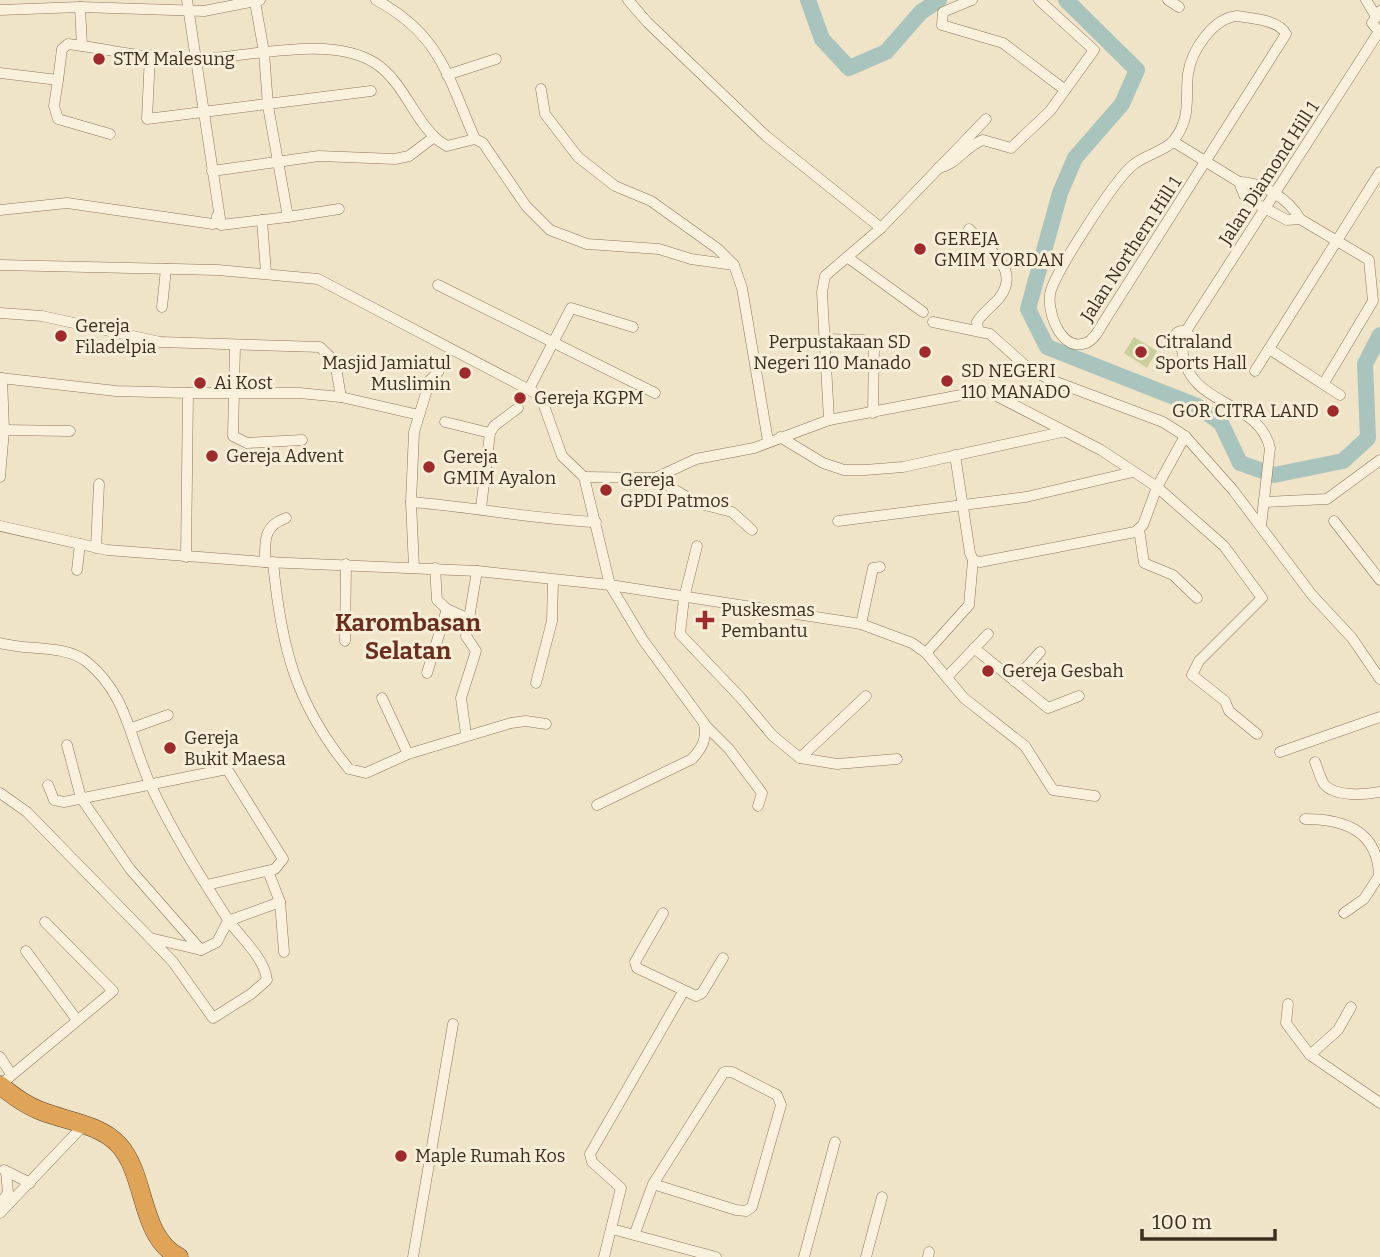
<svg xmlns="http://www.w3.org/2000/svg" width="1380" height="1257" font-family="Bitter,serif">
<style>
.green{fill:#c9cf9b}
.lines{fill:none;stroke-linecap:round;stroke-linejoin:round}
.river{stroke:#a9c4bc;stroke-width:16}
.street-casing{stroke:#8d765c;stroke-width:11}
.highway-casing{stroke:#5b4430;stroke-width:19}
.street{stroke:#faf1dc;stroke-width:10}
.highway{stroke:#e0a458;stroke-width:18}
.poi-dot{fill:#9e2a2b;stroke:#f7eed8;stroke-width:2.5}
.labels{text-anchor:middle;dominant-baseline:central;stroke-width:6;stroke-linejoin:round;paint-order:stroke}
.poi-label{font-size:18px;fill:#3d2e20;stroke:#f7eed8;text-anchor:start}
.street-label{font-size:18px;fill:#3d2e20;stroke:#f7eed8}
.district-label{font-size:24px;font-weight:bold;fill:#6b2e1e;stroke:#f7eed8}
</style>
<rect width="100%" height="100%" fill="#f0e4c8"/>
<path class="green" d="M1134,337l23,14 -10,17 -23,-15z"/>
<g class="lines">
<g class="river">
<path d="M808,0l14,39 27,29 37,-16 35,-40 18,-12"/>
<path d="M1066,0l71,70 -15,34 -47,54 -15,35 -32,116 19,38 150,59 24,17 19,40 34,12 69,-14 25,-23 -3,-74 15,-29"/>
</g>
<g class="street-casing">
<g id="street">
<path d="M187,0l34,225 67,-8 -20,-111 -4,-54 -9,-50"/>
<path d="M376,0c64,34 72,77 99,139"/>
<path d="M628,0l19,22 119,114 115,92"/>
<path d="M972,0l-29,12 -1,13 61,18 62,47"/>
<path d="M1168,0l11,7"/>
<path d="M1366,0l9,15"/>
<path d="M80,7l2,39"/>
<path d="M0,10l80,-3 124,4 56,-11"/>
<path d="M1380,11l-8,12 8,10"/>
<path d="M1237,16c14,2 42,4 49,18l-183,289c-4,7 -9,17 -17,20 -26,10 -41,-35 -35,-53 8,-23 64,-111 82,-125 11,-10 33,-14 41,-25 18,-23 11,-43 14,-66 3,-23 25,-56 49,-58z"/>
<path d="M150,55l-3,64 224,-28"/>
<path d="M0,73l58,7 4,-31 6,-5c42,5 86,17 128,15 51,-1 133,-25 179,4 29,19 38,56 64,78l8,5 28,-7 8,4 43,63 24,24 37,14 72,5 32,10 43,6"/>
<path d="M447,75l49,-16"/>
<path d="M58,80l-4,26 4,13 52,15"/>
<path d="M541,89l4,25 33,43 37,29 36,15 67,48 16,16 8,23 26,153"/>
<path d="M1174,142l65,40 5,13 11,8 32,17 13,-1 69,41 4,41 -49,82"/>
<path d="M938,168c19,-3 27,-22 45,-28l28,8 39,-37 44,-61 -55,-50"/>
<path d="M212,171l107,-15 76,3 14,-3 25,-19"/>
<path d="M1239,182c23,0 50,17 61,37"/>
<path d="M0,210l67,-7 146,21 4,-1v-7"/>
<path d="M288,217l51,-8"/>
<path d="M262,220l4,53"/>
<path d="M969,229c19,19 52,40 31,68 -7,9 -17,15 -23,25l1,7"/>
<path d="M847,257l76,55"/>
<path d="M0,265l218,5 100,9 219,115 5,6 20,56 22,21 26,108 33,55 61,83c3,16 -1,24 -12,36l-95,46"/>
<path d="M438,285l217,108"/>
<path d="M162,307l4,-38"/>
<path d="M0,313l42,3 118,26 160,5 15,15 6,35"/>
<path d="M933,322l57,12 38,34 23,12 112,42 22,14 48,54 79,105 40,43 28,41"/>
<circle cx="1182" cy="339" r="8"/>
<path d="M1186,331l192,-298"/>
<path d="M824,339l39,1 11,5 -1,68"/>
<path d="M235,345l-2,91 14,7 55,-3"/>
<path d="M1182,347c4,62 76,50 88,101l-9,78"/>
<path d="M1269,349l71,46"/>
<path d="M1255,371l125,-199"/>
<path d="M0,378l116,13 72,2 -2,164"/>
<path d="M529,389l42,-81 62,19"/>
<path d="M188,393h111l42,4 78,18"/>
<path d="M829,420l-7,-128 3,-16 56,-48 105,-109"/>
<path d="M445,422l45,11"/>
<path d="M4,430l66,1"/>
<path d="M780,437l43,26 21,7h21l38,-3 159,-35"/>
<path d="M955,455l15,98 3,7 7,2 155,-30 8,-7 14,-38 28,-51"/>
<path d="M0,477l4,-47 -2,-52"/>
<path d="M584,477l71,1 41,-19 58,-11 75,-28 148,-28 14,1 110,57 56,37 67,59 38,52 -63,63 -7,14 33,26 4,10 28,23"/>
<path d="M655,478l42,25 35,9 20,18"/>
<path d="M411,502c62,5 122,17 185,20"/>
<path d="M1266,502l61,-3 53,-39"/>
<path d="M481,508l9,-75 4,-7 24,-18"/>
<path d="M838,521l188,-24 107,-25"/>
<path d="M1334,521l46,59"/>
<path d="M0,526l107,24 158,12 212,9 133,14 251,39 51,19 14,10 38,45 61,48 28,44 42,6"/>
<path d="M1139,529l5,34 29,12 24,23"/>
<path d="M697,546l-13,52 -4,36 60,63 33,39 27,22 37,6 60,-5"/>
<path d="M96,548l3,-64"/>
<path d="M265,562c0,-21 -2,-36 21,-44"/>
<path d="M273,562c8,84 22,141 76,207l17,4 42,-19 103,-31 15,-2 20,3"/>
<path d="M414,568l-3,-66 3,-70 16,-52 8,-8 6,-11"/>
<path d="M435,568l2,32 10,9 22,10"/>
<path d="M77,570l3,-26"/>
<path d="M861,624l12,-56 7,-1"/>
<path d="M345,641l1,-77"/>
<path d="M0,643c27,8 65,1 87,19 42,34 43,81 65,126 21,45 48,88 75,130 12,19 37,38 40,62l-16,14 -38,24 -40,-56 -23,-24"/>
<path d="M974,648l74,60 31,-12"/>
<path d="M926,653l43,-48 4,-45"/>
<path d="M427,673l20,-64"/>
<path d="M947,677l41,-43"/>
<path d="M1014,681l26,-29"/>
<path d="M536,683l16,-62 1,-41"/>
<path d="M382,698l26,56"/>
<path d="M704,724l25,25 33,44 -4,13"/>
<path d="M132,728l36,-13"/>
<path d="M466,734l-5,-36 15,-47 -10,-15 11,-65"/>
<path d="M67,745l14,53 49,71 71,81"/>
<path d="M1280,752l100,-35"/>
<path d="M800,758l66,-62"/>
<path d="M1315,762c3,7 5,16 9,22 10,13 42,11 56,8"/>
<path d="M48,785l6,15 10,2 163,-33 56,90 -8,10 -68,16"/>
<path d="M0,793l27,19 123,126 51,12 16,-8 11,-21"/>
<path d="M1305,819c39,0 73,12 74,57l-15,23 -20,14"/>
<path d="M268,871l12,31 4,50"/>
<path d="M663,913l-28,49 2,6 59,28 6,-3 21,-35"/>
<path d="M228,921l52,-19"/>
<path d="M26,951l51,69"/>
<path d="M1288,1004l-2,19 24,32 70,48"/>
<path d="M1310,1055l28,-25 13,-23"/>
<path d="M0,1057l11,17"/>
<path d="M0,1085l113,-94 -68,-69"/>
<path d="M4,1170l26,13"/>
<path d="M0,1204l8,-11 -2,-22"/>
<path d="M0,1213l83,-87"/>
<path d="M612,1229l104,28"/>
<path d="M635,1233l18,-49 83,26 10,1 6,-4 29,-102 -4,-10 -45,-23h-8l-71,112"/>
<path d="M413,1257l40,-233"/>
<path d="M604,1257l17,-69 -29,-26 -2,-8 93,-162"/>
<path d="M804,1257l31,-115"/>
<path d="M866,1257l16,-60"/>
<path d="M928,1257l1,-5"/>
</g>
</g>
<g class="highway-casing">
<path id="highway" d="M0,1085c13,11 25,20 41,26 25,10 59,13 78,34 28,31 20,91 60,112"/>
</g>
<use href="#street" class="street"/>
<use href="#highway" class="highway"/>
</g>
<g class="poi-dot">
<circle cx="99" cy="59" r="7"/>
<circle cx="920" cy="249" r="7"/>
<circle cx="61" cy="336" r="7"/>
<circle cx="925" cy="352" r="7"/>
<circle cx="1141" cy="352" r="7"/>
<circle cx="465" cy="373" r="7"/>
<circle cx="947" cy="381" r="7"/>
<circle cx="200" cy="383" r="7"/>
<circle cx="520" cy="398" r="7"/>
<circle cx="1333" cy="411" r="7"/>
<circle cx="212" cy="456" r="7"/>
<circle cx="429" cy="467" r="7"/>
<circle cx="606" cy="490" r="7"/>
<path d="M701.5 609.5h7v7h7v7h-7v7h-7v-7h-7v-7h7z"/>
<circle cx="988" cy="671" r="7"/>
<circle cx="170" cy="748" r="7"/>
<circle cx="401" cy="1156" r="7"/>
</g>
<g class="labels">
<g class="poi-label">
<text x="113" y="59">STM Malesung</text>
<text x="934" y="239">GEREJA<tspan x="934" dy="21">GMIM YORDAN</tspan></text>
<text x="75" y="326">Gereja<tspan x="75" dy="21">Filadelpia</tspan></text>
<text x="911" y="342" text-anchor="end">Perpustakaan SD<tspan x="911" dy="21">Negeri 110 Manado</tspan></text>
<text x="1155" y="342">Citraland<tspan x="1155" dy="21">Sports Hall</tspan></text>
<text x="451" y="363" text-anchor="end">Masjid Jamiatul<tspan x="451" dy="21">Muslimin</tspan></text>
<text x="961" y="371">SD NEGERI<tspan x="961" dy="21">110 MANADO</tspan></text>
<text x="214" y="383">Ai Kost</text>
<text x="534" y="398">Gereja KGPM</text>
<text x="1319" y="411" text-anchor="end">GOR CITRA LAND</text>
<text x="226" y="456">Gereja Advent</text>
<text x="443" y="457">Gereja<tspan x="443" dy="21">GMIM Ayalon</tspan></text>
<text x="620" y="480">Gereja<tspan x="620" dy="21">GPDI Patmos</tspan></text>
<text x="721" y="610">Puskesmas<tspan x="721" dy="21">Pembantu</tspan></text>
<text x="1002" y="671">Gereja Gesbah</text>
<text x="184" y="738">Gereja<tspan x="184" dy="21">Bukit Maesa</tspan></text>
<text x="415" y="1156">Maple Rumah Kos</text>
</g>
<g class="street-label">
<text transform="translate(1269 173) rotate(-57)">Jalan Diamond Hill 1</text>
<text transform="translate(1131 249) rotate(-57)">Jalan Northern Hill 1</text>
</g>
<g class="district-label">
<text x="408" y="623">Karombasan<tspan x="408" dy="28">Selatan</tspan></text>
</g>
</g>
<path d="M1142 1229v10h133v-10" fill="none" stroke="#3d2e20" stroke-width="3.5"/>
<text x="1152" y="1229" font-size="21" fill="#3d2e20" stroke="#f7eed8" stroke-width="5" paint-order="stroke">100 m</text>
</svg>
